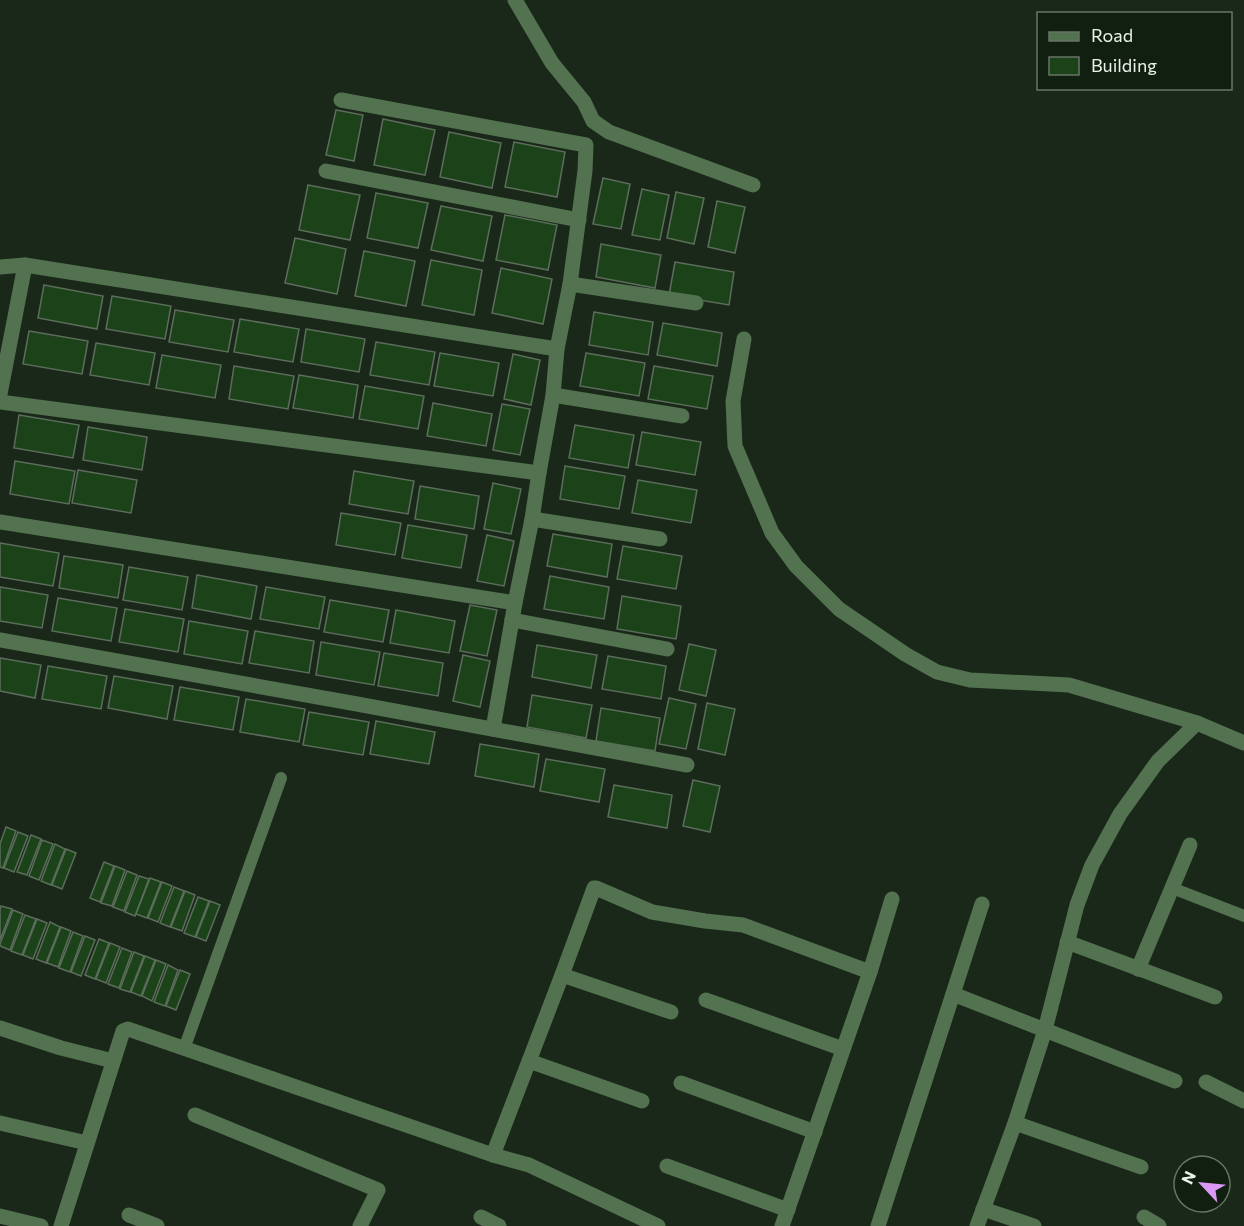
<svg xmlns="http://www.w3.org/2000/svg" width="1244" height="1226" font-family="Commissioner,sans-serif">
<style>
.building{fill:#1c421a;stroke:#5c6d5b;stroke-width:1.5}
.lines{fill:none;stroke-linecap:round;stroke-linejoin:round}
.service{stroke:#537250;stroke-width:12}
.minor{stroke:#537250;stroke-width:15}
</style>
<rect width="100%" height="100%" fill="#1a2819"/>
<g class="building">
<path d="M336,110l27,5 -9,46 -28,-6z"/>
<path d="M383,119l52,11 -10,45 -51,-10z"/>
<path d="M449,132l52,11 -9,45 -52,-11z"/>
<path d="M514,142l51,10 -8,45 -52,-10z"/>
<path d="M603,178l27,6 -9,45 -28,-5z"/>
<path d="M308,185l52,10 -10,45 -51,-10z"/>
<path d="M642,189l27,6 -9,45 -28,-5z"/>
<path d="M676,192l28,6 -10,46 -27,-6z"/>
<path d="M376,193l52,10 -10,45 -51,-10z"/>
<path d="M717,201l28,6 -10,46 -27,-6z"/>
<path d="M441,206l51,10 -9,45 -52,-11z"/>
<path d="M505,215l52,10 -9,45 -52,-10z"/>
<path d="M295,238l51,11 -9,45 -52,-11z"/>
<path d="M601,244l60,11 -6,33 -59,-11z"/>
<path d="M364,251l51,10 -9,45 -51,-10z"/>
<path d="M431,260l51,10 -8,45 -52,-10z"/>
<path d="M675,262l59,10 -5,33 -60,-10z"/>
<path d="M501,268l51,11 -9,45 -51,-11z"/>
<path d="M44,285l59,11 -6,33 -59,-11z"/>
<path d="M112,296l59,10 -6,33 -59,-10z"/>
<path d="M175,310l59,10 -6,32 -59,-10z"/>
<path d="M594,312l59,10 -5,33 -59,-10z"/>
<path d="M240,319l59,10 -6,33 -59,-10z"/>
<path d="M663,323l59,10 -5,33 -60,-11z"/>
<path d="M306,329l59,10 -6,33 -58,-10z"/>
<path d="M29,331l59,10 -6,33 -59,-10z"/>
<path d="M376,342l59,10 -6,33 -59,-10z"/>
<path d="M96,343l59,10 -6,32 -59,-10z"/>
<path d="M440,353l59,10 -6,33 -59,-10z"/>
<path d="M586,353l59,10 -6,33 -59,-10z"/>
<path d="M513,354l27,6 -9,45 -27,-6z"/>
<path d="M162,355l59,10 -6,33 -59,-10z"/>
<path d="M234,366l60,10 -6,33 -59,-10z"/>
<path d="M654,366l59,10 -6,33 -59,-10z"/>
<path d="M299,375l59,10 -5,33 -60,-10z"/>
<path d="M365,386l59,10 -6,33 -59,-10z"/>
<path d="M433,403l59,11 -6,32 -59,-10z"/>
<path d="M502,404l28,5 -10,46 -27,-5z"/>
<path d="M19,415l60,10 -6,33 -59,-10z"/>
<path d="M575,425l59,10 -6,33 -59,-10z"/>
<path d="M88,427l59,10 -5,33 -59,-10z"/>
<path d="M642,432l59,10 -6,33 -59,-10z"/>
<path d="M15,461l60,10 -6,33 -59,-10z"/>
<path d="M565,466l60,10 -6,33 -59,-10z"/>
<path d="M78,470l59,10 -6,33 -59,-10z"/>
<path d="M354,471l60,10 -6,33 -59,-10z"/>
<path d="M638,480l59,10 -6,33 -59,-10z"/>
<path d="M493,483l28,6 -10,45 -27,-5z"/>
<path d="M420,486l59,10 -5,33 -59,-10z"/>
<path d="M341,513l60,10 -6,32 -59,-10z"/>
<path d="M408,525l59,10 -6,33 -59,-10z"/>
<path d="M553,534l59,10 -5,33 -60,-11z"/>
<path d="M487,535l27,6 -10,45 -27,-5z"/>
<path d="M0,543l59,10 -6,33 -53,-9z"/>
<path d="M623,546l59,10 -6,33 -59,-10z"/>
<path d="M64,556l59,9 -5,33 -59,-10z"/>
<path d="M129,567l59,10 -6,33 -59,-10z"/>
<path d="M197,575l60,11 -6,33 -59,-11z"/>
<path d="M550,576l59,11 -5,32 -60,-10z"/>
<path d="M0,587l48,8 -6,33 -42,-7z"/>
<path d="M266,587l59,10 -6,32 -59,-10z"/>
<path d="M622,596l59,10 -5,33 -59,-10z"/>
<path d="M58,598l59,10 -6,33 -59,-10z"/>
<path d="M330,600l59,10 -6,32 -59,-10z"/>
<path d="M470,605l27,5 -10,46 -27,-5z"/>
<path d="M125,609l59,10 -6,33 -59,-10z"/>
<path d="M396,610l59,11 -6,32 -59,-10z"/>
<path d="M189,621l59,10 -6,33 -58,-10z"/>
<path d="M255,631l59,10 -5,32 -60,-10z"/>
<path d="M321,642l59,10 -6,33 -58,-10z"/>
<path d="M689,644l27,6 -10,46 -27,-6z"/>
<path d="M537,645l60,10 -6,33 -59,-11z"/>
<path d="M384,653l59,10 -5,33 -60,-10z"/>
<path d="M463,655l27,6 -10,46 -27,-6z"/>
<path d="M608,656l58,10 -5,33 -59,-10z"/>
<path d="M0,658l41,7 -6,33 -35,-7z"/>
<path d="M48,666l59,10 -6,33 -59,-10z"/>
<path d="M114,676l59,10 -6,33 -59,-11z"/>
<path d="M180,687l59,10 -6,33 -59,-10z"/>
<path d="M532,695l60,10 -6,33 -59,-11z"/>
<path d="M669,698l27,6 -10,45 -27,-5z"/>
<path d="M246,699l59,10 -6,33 -59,-10z"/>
<path d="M707,703l28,6 -10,46 -27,-6z"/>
<path d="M601,708l59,10 -5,33 -59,-10z"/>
<path d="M309,712l60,10 -6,33 -60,-10z"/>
<path d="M376,721l59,11 -6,32 -59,-10z"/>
<path d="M480,744l59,10 -5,33 -59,-11z"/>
<path d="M546,759l59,10 -6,33 -59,-11z"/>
<path d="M693,780l27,6 -10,46 -27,-6z"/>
<path d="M614,785l58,10 -5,33 -59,-11z"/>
<path d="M6,827l10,4 -13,37 -3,-1v-23z"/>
<path d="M18,832l10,4 -14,36 -10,-4z"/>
<path d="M31,835l10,4 -14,36 -10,-3z"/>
<path d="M42,840l11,4 -14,36 -10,-4z"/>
<path d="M55,844l10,5 -14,36 -10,-4z"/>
<path d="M66,849l10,4 -14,36 -10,-4z"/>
<path d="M104,862l10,4 -14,36 -10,-4z"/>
<path d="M115,866l10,4 -13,36 -11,-3z"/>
<path d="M127,871l10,4 -13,36 -11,-4z"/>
<path d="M139,876l10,3 -14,37 -10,-4z"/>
<path d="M150,878l11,4 -14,36 -11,-4z"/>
<path d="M162,882l10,4 -14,36 -10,-4z"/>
<path d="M174,887l10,4 -14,36 -10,-4z"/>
<path d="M185,891l10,4 -13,36 -11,-4z"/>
<path d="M198,897l11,4 -14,36 -11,-4z"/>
<path d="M210,901l10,4 -14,36 -10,-4z"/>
<path d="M1,906l11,3 -12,31v-31z"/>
<path d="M13,910l10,4 -13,36 -10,-4v-2z"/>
<path d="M25,915l11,4 -14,36 -11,-4z"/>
<path d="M37,919l10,4 -14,36 -10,-4z"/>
<path d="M50,922l10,5 -14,36 -10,-4z"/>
<path d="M61,927l10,4 -13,36 -11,-4z"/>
<path d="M73,932l10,4 -13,36 -11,-4z"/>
<path d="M85,936l10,4 -14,36 -10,-4z"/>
<path d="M99,939l10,4 -14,36 -10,-4z"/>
<path d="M110,943l10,4 -14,36 -10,-4z"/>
<path d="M122,948l10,4 -13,36 -11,-4z"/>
<path d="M134,952l10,4 -14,36 -10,-3z"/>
<path d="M145,956l10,4 -14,36 -10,-4z"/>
<path d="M156,960l10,4 -14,37 -10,-5z"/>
<path d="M168,965l10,5 -13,36 -11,-4z"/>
<path d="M180,970l10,4 -14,36 -10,-4z"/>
</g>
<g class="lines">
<g class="service">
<path d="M1172,888l72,28"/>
<path d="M184,1049l97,-271"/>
</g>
<g class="minor">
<path d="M515,0l37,63 32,39 9,19 16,11 144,53"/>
<path d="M326,171l253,49"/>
<path d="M0,267l25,-2 532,84 13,-65 15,-113 1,-26 -245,-45"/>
<path d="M570,284l126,19"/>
<path d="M744,339l-11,62 2,45 37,87 24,33 43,43 66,45 32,18 33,8 99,5 128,38 47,20"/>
<path d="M0,394l25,-129"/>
<path d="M553,395l129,21"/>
<path d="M0,402l539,71"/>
<path d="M532,519l128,20"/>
<path d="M0,522l515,81"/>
<path d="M512,620l155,29"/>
<path d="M0,640l357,64 330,61"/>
<path d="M493,729l22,-126 17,-84 7,-46 14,-78 4,-46"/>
<path d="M1067,942l148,55"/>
<path d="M1138,969l52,-124"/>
<path d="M562,975l109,37"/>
<path d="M953,994l222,87"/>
<path d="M706,1000l137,49"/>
<path d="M0,1028l61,20 52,13"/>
<path d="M529,1061l113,40"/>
<path d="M1206,1082l38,19"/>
<path d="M681,1083l134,49"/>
<path d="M195,1115l183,75 -18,36"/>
<path d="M0,1123l87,20"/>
<path d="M1015,1123l126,44"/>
<path d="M493,1155l69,-180 32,-87h2l56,24 53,9 38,4 127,47"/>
<path d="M667,1166l121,44"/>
<path d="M983,1209l51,17"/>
<path d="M129,1215l28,11"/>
<path d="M0,1216l41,10"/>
<path d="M481,1217l18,9"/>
<path d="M1144,1217l15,9"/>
<path d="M61,1226l62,-195 5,-2 365,126 36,10 129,61"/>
<path d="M782,1226l88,-254 22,-73"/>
<path d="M878,1226l104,-322"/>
<path d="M977,1226l38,-103 30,-93 32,-125 15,-40 28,-51 38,-53 39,-38"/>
</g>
</g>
<rect x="1037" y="12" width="195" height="78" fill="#111f10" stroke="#687467" stroke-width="1.5"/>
<rect x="1049" y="32" width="30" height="9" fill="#537250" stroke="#687467" stroke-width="1.5"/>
<text x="1091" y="42" font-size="18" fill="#eaf3e9">Road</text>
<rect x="1049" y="57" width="30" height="18" fill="#1c421a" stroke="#687467" stroke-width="1.5"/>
<text x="1091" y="72" font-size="18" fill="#eaf3e9">Building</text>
<g transform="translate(1202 1184) rotate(296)"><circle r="28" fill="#111f10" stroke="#687467" stroke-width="1.5"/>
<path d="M0-4.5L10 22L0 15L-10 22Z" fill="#db99f6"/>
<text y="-9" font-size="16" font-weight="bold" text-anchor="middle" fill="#eaf3e9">N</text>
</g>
</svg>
